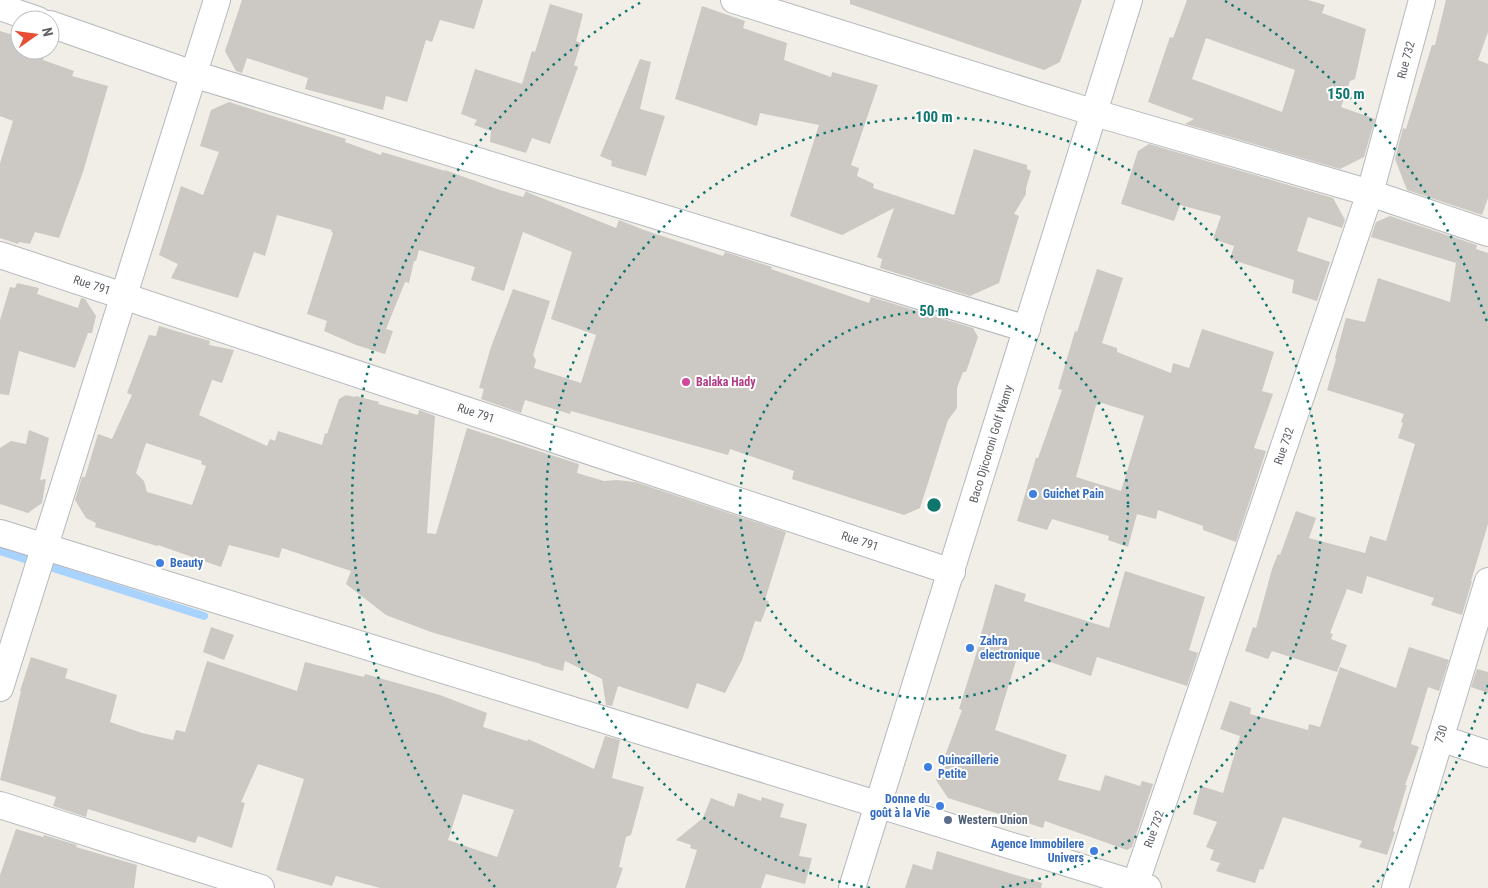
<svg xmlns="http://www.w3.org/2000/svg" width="1488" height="888" font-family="'Roboto Condensed',sans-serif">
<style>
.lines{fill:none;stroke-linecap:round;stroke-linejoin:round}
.stream{stroke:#a8d3fe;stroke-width:8}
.building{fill:#ccc8c3;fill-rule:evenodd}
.minor-casing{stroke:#b6b8bd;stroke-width:28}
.minor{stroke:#fff;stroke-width:26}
.ring{fill:none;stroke:#0f766e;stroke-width:2.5;stroke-dasharray:2.5 5}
.hotel-dot{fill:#d1479c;stroke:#fff;stroke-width:2}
.shop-dot{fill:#3f7fe0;stroke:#fff;stroke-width:2}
.service-dot{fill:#5c6f8a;stroke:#fff;stroke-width:2}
.labels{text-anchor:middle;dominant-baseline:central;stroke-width:4;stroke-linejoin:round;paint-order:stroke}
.street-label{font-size:12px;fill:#5e6166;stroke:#fff}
.hotel-label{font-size:12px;font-weight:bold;fill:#b23c85;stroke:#fff;text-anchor:start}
.shop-label{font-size:12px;font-weight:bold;fill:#366cbe;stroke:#fff;text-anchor:start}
.service-label{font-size:12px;font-weight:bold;fill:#4e5e75;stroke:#fff;text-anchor:start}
.centre{fill:#0f766e;stroke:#fff;stroke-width:2.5}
.ring-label{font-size:15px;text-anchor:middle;font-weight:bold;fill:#0f766e;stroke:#fff;stroke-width:4;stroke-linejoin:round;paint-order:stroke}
</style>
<rect width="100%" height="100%" fill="#f0eee6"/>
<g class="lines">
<path class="stream" d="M0,551l204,65"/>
</g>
<g class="building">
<path d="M242,0h241l-9,29 -34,-9 -8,22 -6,-2 -19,62 -21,-6 -3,14 -78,-21 3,-11 -61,-20 -5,15 -6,-2 -11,-20z"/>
<path d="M850,0h232l-22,62 -16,8 -194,-66z"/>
<path d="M1187,0h121l17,5 -3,8 44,16 -11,50 -5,2 -9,26 34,12 -11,38 -24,12 -155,-45 9,-5 -46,-17 22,-65 3,1zM1206,38l89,32 -13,42 -90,-33z"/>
<path d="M1446,0h42v32l-10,28 10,4v134l-6,17 -75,-25 -12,-31 8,-31 3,1 26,-84h3z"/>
<path d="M550,4l33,10 -7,27 5,2 -7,22 4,2 -28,77 -18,-6 -6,15 -36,-11 1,-11 -17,-6 3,-5 -16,-6 14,-45 47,15 10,-33 3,1z"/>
<path d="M702,6l43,15 -2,7 44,15 -3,17 47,17 1,-5 46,13 -27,80 8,3 -2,8 17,8 -1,4 81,27 20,-66 53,16v4l4,2 -5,17v6l-12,20 5,2 -20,67 -29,13 -90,-28 2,-9 -5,-2 17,-49 -52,27 -52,-19 29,-91 -59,-12 -3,13 -82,-27z"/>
<path d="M0,31l20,6v13h26l-3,10 31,11 -2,5 36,10 -25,86 -24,66 -24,-6 -5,12 -11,-2 -1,2 -18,-6v-75l13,-42 -13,-5z"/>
<path d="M640,59l11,3 -11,47 25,7 -19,60 -35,-10 1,-5 -12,-5z"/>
<path d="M229,102l117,37 -1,3 36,13 1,-3 63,19v-1l55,20 23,7 3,-6 3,2 87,35 3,-8 25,10 79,26 2,-4 47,15 -1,2 98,34 2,-6 102,31 5,9 -12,35h-3l-6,16v20l-9,12 -28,88 -16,7 -112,-36 2,-8 -64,-22 -2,6 -157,-44 -1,3 -45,-14 -4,13 -40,-14 3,-10 -5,-1 12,-41 22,-58 37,12 -17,54 3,5 -2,8 47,15 15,-48 -45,-16 21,-67 -49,-20 -19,59 -33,-11 4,-13 -56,-17 -3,11h-2l-5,22 -4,-1 -19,47 7,2 -8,23 -29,-9 -32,-14 3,-10 -20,-7 26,-81 -2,-1 1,-2 -55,-15 -12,41 -11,-4 -16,46 -67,-20 7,-14 -19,-9 22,-69 22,9 16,-43 -19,-6 11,-36z"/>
<path d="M1149,144l184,54 12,22 -3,8 -34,-11 -11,34 33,11 -13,39 -25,-8 2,-13 -64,-21 4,-13 -21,-7 8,-23 -41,-11 -6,16 -53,-17 17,-53z"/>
<path d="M1390,216l87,29 -1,4 12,4v271l-17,57h1l-10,34 -31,-10 3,-7 -67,-22 -5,18 -15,-5 -17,44 3,1 -2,5 16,6 -10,27 -65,-21 -4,8 -23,-8 8,-24 3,1 16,-59 6,-15 2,1 16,-44 20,7 -7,20 56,15 5,-17 16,5 29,-97 -17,-6 5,-15 -2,-1 3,-8 -77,-24 9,-31 -1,-1 11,-40 19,4 13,-44 72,24 6,-39 -85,-26 5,-15z"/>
<path d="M1097,269l26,9 -21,65 15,5v4l54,21 2,-10 16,5 13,-39 72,23 -12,39 11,3 -19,54 12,3 -30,91 -33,-12v-4l-45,-16 -2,9 -19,-5 -9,33 -20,-7 1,-4 -57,-17 -5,11 -30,-9 19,-63h2l24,-68 -4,-1 17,-58 2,1zM1099,402l45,14 -23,75 -45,-14 20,-72h2z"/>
<path d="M17,283l22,5 -2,6 41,14 3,-10 4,1 11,17 -4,17h-4l-13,35 -56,-17 -10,44 -9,-1v-74l10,-33 5,1z"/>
<path d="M159,326l51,15 -1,4 25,5 -12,33 -10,-3 -13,35 68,31 3,-7 5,2 3,-10 44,14 3,-12 2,1 12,-35 7,-4 8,2 2,-1 23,6 -1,2 40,11 1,-5 16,6 -8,117 9,1 31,-106 112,36 -2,9 27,8 13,-1 18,2 151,50 -21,68 4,1 -8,21 -6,-1 -13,39 -17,33 -28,-10 -9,26 -70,-23 -6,20 -6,-1 -4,-26 -37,-18 -2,10 -22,-6v-1l-110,-32 -45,-17 -40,-31 5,-13 -69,-23 -3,10 -50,-13 -8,22 -63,-22 -1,1 -62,-19 1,-4 -10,-5 -11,-18 7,-23h3l13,-43 14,5 20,-44 -5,-2 22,-58 7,1zM146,443l56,18 -1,3 5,2 -14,39 -45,-13 -3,-11 -8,-8z"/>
<path d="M29,430l20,8 -9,42 6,-1 -4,24 -14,10 -28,-9v-56l11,-7 15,3z"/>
<path d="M1125,571l80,26 -16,53 9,3 -11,33 -90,-29 -6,19 -72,-25 -24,79 72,25 -9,25 42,11 5,-16 35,11 2,-5 11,3 -21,63 -5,3 -82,-29 -2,7 -95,-30 -12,-18 26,-70 -3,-1 20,-64h-1l17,-61 31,10 -2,7 85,27z"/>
<path d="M211,627l23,8 -10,25 -21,-8z"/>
<path d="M1409,647l40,13 -10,31 -11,-4 -17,57 8,3 -14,38h2l-14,46 2,1 -8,23 -28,-8 3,-6 -79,-24 -20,53 -3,-1 -5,14 -39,-12 4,-8 -10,-3 4,-10 -8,-3 11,-25 -24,-8 8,-28 22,7 17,-57 -20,-7 10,-28 21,7 -1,6 58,16 1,-6 11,3 20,-60 56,21z"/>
<path d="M31,657l37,12 -3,9 52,17 -7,27 32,11 31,7 3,-10 9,2 22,-71 90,30 8,-29 59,15 1,-3 75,21 47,18 -4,14 44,14 1,-2 66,30 11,-33 15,4 -8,38 32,9 -13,48 -5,2 -7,30 4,1 -7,20h-236l-44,-12 -4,10 -56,-16 28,-91 -46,-15 -17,38 4,1 -13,45 -34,-12 -3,7 -107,-34 -2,8 -33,-11 3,-9 -56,-17 21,-89h-1zM463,794l51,16 -17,47 -49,-17z"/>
<path d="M1477,669l11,3v21l-17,-6z"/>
<path d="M738,793l23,8 1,-4 22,7 -4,13 27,7 -8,32 13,2 -7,26 -39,-10 -5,14h-76l12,-38 -7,-2 1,-3 -15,-5 27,-22 8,-20 23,9z"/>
<path d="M16,829l27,8 1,-2 33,10 -1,2 61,18 -3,23h-134v-13z"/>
<path d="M937,851l105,32 -1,5h-136l8,-24 19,6z"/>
</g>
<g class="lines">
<g class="minor-casing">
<g id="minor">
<path d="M734,0l361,113 275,80 118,40"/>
<path d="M0,7l38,13"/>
<path d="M50,24l143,50 834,255"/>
<path d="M0,255l952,317"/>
<path d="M0,533l1148,355"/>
<path d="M0,688l217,-688"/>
<path d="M1440,738l48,16"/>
<path d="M0,805l261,83"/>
<path d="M852,888l277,-888"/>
<path d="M1134,888l236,-695 52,-193"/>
<path d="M1395,888l93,-307"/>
</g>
</g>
<use href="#minor" class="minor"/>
</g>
<g class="ring">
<circle cx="934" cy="505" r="194"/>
<path d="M870 888A388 388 0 1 1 998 888"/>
<path d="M1488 685A582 582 0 0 1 1373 887M495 887A582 582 0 0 1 643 1M1225 1A582 582 0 0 1 1488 325"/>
</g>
<circle class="hotel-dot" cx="686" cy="382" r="5"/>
<g class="shop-dot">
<circle cx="1033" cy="494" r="5"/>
<circle cx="160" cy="563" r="5"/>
<circle cx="970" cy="648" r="5"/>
<circle cx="928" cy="767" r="5"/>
<circle cx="940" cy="806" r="5"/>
<circle cx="1094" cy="851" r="5"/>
</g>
<circle class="service-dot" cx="948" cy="820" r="5"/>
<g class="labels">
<g class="street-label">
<text transform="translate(1406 60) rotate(-75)">Rue 732</text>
<text transform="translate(92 285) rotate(18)">Rue 791</text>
<text transform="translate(476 413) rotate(18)">Rue 791</text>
<text transform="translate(991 444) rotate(-73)">Baco Djicoroni Golf Wamy</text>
<text transform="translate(1284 446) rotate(-71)">Rue 732</text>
<text transform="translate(860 541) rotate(18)">Rue 791</text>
<text transform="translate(1441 734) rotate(-73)">730</text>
<text transform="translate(1154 829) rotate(-71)">Rue 732</text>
</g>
<g class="hotel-label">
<text x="696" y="382">Balaka Hady</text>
</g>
<g class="shop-label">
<text x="1043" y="494">Guichet Pain</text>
<text x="170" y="563">Beauty</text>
<text x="980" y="641">Zahra<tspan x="980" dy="14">electronique</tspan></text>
<text x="938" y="760">Quincaillerie<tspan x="938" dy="14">Petite</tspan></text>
<text x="930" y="799" text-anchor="end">Donne du<tspan x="930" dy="14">goût à la Vie</tspan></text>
<text x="1084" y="844" text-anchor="end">Agence Immobilere<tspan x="1084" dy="14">Univers</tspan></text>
</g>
<g class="service-label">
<text x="958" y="820">Western Union</text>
</g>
</g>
<circle cx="934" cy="505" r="8" class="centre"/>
<g class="ring-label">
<text x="1346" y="99">150 m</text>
<text x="934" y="122">100 m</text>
<text x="934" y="316">50 m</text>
</g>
<g transform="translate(35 35) rotate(76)"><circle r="24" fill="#ffffff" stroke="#bfc0c2"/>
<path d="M0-4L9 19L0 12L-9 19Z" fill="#e74e35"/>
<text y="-8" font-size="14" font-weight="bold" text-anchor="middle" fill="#5e6166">N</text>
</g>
</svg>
